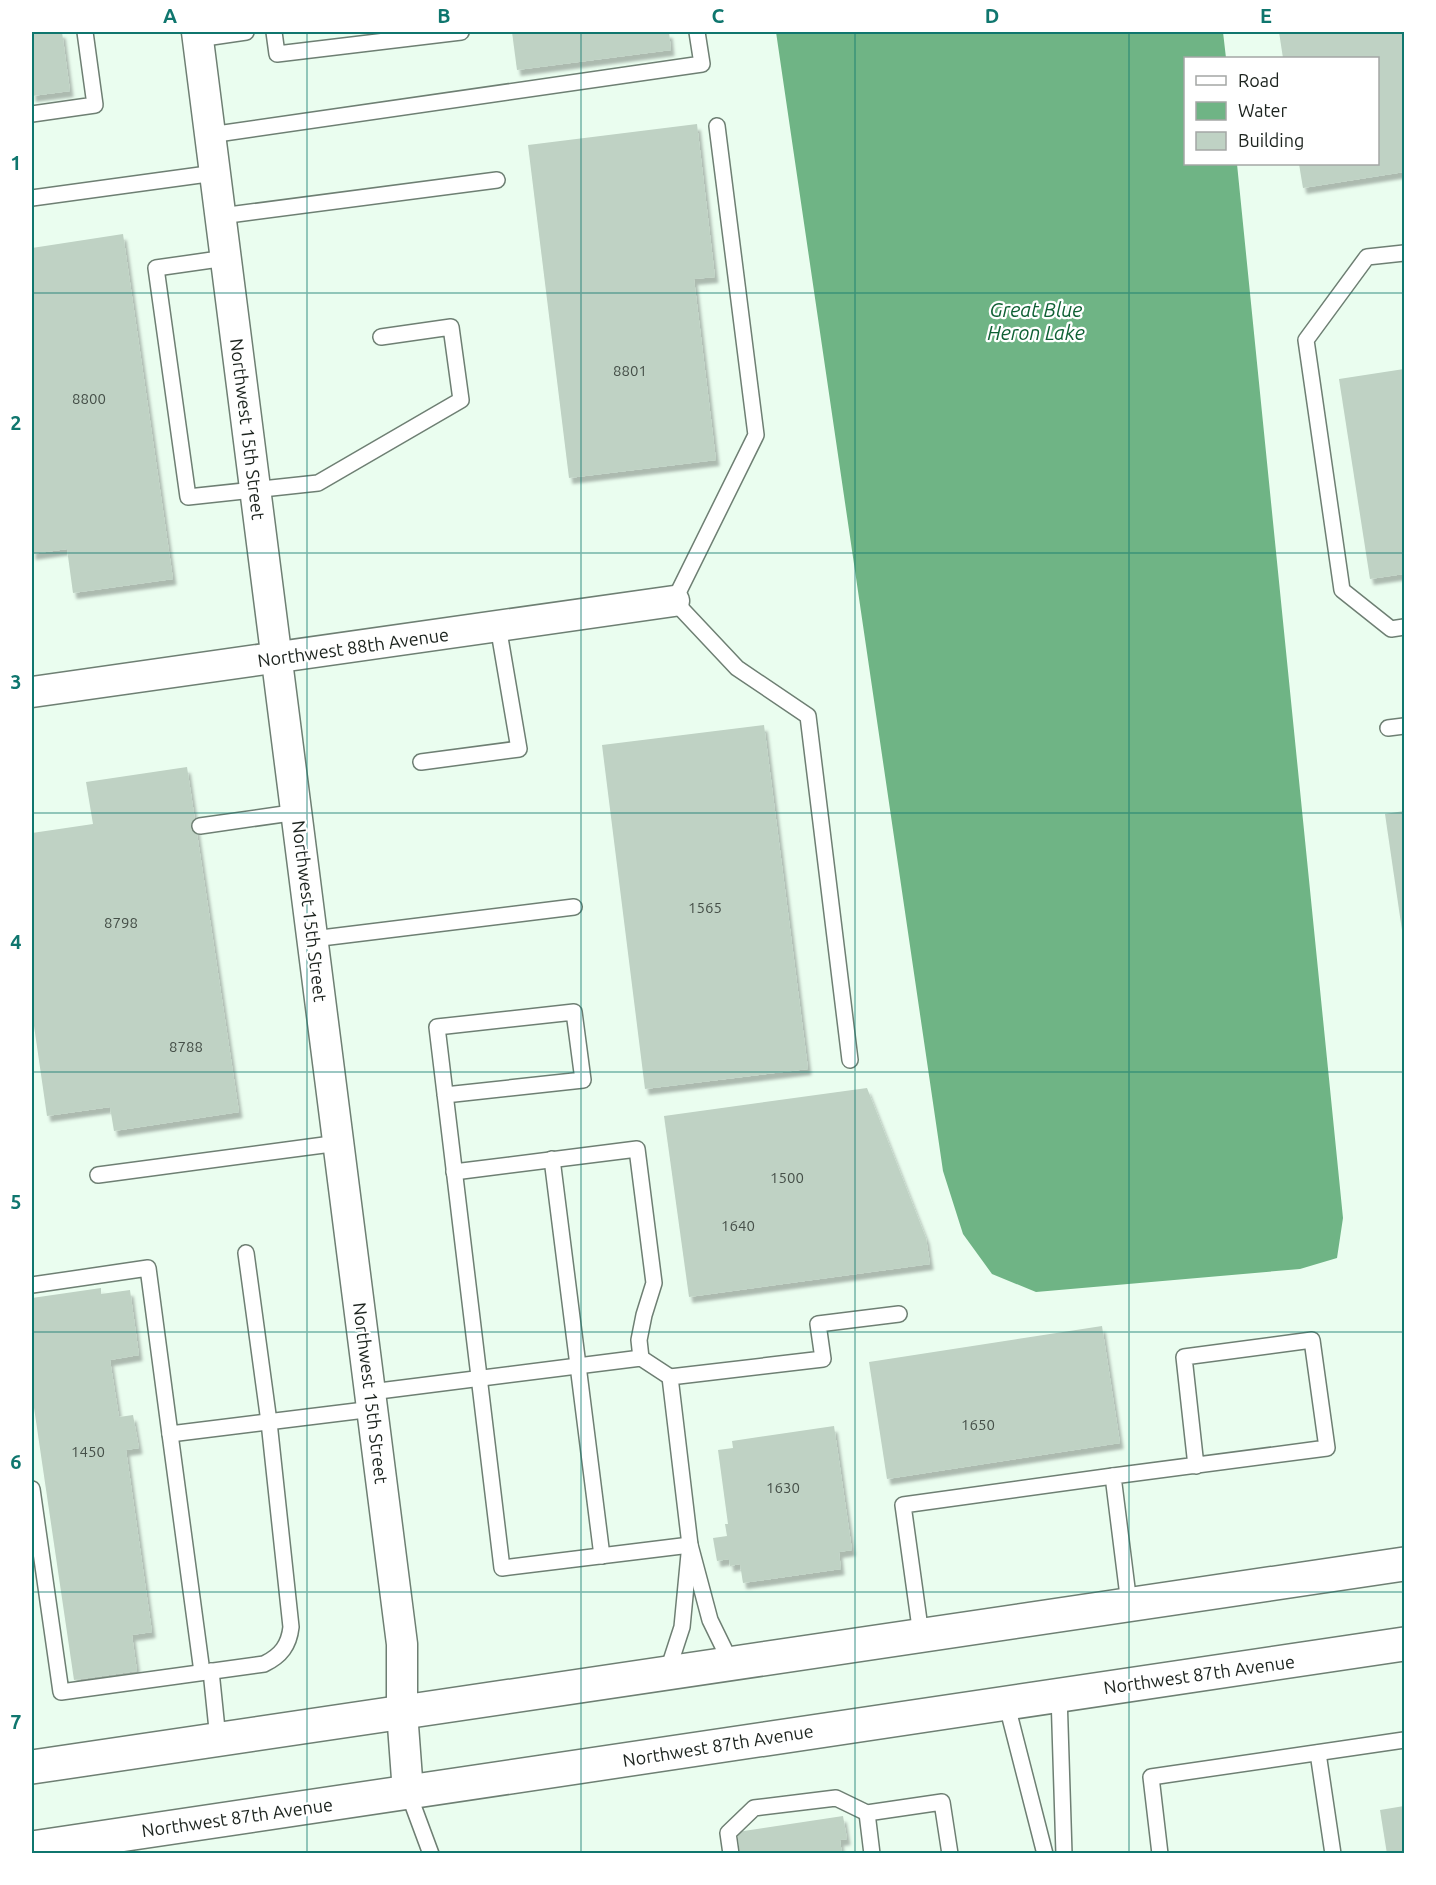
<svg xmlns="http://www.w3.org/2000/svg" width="1436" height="1885" font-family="Ubuntu,sans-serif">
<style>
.water{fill:#6fb485}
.building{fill:#bfd2c4;filter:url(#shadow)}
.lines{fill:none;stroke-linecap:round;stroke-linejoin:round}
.service-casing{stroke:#6e7f73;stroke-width:18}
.minor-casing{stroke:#6e7f73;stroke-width:33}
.secondary-casing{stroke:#6e7f73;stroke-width:36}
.service{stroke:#fff;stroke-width:15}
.minor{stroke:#fff;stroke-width:30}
.secondary{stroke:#fff;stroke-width:33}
.grid{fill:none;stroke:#0f766e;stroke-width:1.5;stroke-opacity:0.55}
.labels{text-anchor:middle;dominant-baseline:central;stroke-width:4.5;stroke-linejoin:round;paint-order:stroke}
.number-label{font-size:15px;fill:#454f48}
.street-label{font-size:18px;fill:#1c231e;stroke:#fff}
.water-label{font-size:20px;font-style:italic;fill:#0f6034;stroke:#fff}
.neatline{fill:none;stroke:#0f766e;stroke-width:2}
.grid-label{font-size:20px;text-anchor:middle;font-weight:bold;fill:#0f766e}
</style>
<defs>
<filter id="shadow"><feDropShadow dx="3.5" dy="6" stdDeviation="1.5" flood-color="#0004"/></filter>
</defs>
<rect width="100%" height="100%" fill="#eafdef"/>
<path class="water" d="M776,32h447l3,26h-40v106h51l106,1054 -6,40 -37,11 -264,23 -44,-18 -29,-40 -20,-63z"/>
<g class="building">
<path d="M32,32h30l8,59 -38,5z"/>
<path d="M512,32h157l2,18 -154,20z"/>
<path d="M1279,32h125v140l-101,16 -4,-24h79v-106h-95z"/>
<path d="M697,124l18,153 -21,2 22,181 -147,18 -41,-333z"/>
<path d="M123,234l50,345 -100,14 -6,-44 -35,5v-306z"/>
<path d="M1404,369v205l-34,5 -31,-200z"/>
<path d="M764,725l44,344 -163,20 -43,-344z"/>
<path d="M187,767l52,345 -125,19 -4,-24 -63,9 -15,-104v-179l61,-9 -7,-42z"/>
<path d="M1404,811v126h-1l-18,-123z"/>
<path d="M867,1088l59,150 4,26 -241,33 -25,-181z"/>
<path d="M101,1288v6l29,-4 9,65 -29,5 9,57 14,-2 6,33 -13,2 26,182 -20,3 5,36 -63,9 -42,-286v-96z"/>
<path d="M1102,1326l18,117 -233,36 -18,-117z"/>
<path d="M834,1426l18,124 -13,2 2,17 -98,14 -3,-19 -10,2 -1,-7 -12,2 -4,-23 14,-2 -2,-12h3l-10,-74 15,-2 -1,-7z"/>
<path d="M1404,1806v48h-17l-7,-44z"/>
<path d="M843,1816l4,23 -7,1 2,14h-102l-3,-22z"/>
</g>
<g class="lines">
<g class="service-casing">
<g id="service">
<path d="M274,32l3,22 184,-22"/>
<path d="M198,39l48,-7"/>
<path d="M32,114l63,-9 -10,-73"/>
<path d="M717,126l39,309 -82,166 63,67 71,48 42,344"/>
<path d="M210,135l492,-71 -5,-32"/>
<path d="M32,198l183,-25"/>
<path d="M221,216l276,-36"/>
<path d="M1404,253l-37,4 -61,83 36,250 49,39 13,-2"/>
<path d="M226,258l-70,10 32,229 130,-14 143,-83 -10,-73 -70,10"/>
<path d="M1388,728l16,-2"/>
<path d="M421,762l98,-13 -21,-123"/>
<path d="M200,826l98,-14"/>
<path d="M313,939l261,-32"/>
<path d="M445,1095l138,-15 -9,-68 -137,15 65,541 188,-23"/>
<path d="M552,1159l50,397"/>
<path d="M454,1172l183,-23 17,134 -10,32 -5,25 2,18"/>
<path d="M98,1175l241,-32"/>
<path d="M32,1285l116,-17 22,166 203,-25"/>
<path d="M371,1392l270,-34 29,19"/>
<path d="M170,1434l32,238"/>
<path d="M32,1489l29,203 203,-28c17,-8 25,-19 27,-37l-22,-205 -23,-169"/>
<path d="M1129,1604l-16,-128 214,-28 -15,-108 -128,17 12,109"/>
<path d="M921,1635l-18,-130 210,-29"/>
<path d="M731,1663l-21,-43 -20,-75 -20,-168 153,-18 -5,-35 81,-10"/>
<path d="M211,1671l7,68"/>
<path d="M667,1673l15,-46 7,-73"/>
<path d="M1059,1694l5,160"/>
<path d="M1006,1702l39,152"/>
<path d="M1318,1753l15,101"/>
<path d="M408,1792l23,62"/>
<path d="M867,1813l5,41"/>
<path d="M731,1854l-3,-21 26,-25 82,-10 31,15 75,-11 8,52"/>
<path d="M1160,1854l-9,-77 253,-37"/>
</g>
</g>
<g class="minor-casing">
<g id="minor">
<path d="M197,32l205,1612v68l6,80"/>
<path d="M32,692l642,-91"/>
</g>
</g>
<g class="secondary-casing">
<g id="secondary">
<path d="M32,1767l1372,-203"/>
<path d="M32,1848l1372,-204"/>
</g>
</g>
<use href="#service" class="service"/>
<use href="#minor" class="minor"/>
<use href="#secondary" class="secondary"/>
</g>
<path class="grid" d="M307,32v1822M581,32v1822M855,32v1822M1129,32v1822M32,293h1372M32,553h1372M32,813h1372M32,1072h1372M32,1332h1372M32,1592h1372"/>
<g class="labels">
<g class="number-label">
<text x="630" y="370">8801</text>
<text x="89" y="398">8800</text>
<text x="705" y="907">1565</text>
<text x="121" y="922">8798</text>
<text x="186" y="1046">8788</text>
<text x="787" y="1177">1500</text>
<text x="738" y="1225">1640</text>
<text x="978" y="1424">1650</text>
<text x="88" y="1451">1450</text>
<text x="783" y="1487">1630</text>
</g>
<g class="street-label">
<text transform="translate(248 429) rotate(83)">Northwest 15th Street</text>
<text transform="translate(353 647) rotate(-8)">Northwest 88th Avenue</text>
<text transform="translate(310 911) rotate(83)">Northwest 15th Street</text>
<text transform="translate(371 1393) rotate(83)">Northwest 15th Street</text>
<text transform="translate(1199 1674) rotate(-8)">Northwest 87th Avenue</text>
<text transform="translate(718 1745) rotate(-9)">Northwest 87th Avenue</text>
<text transform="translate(237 1817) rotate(-8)">Northwest 87th Avenue</text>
</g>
<g class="water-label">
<text x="1036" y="309">Great Blue<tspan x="1036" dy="23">Heron Lake</tspan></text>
</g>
</g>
<rect width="1436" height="1885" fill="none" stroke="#ffffff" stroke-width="66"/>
<rect x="1184" y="57" width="195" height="108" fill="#ffffff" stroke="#a4a7a5" stroke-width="1.5"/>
<rect x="1196" y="76" width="30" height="9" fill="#ffffff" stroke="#a4a7a5" stroke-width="1.5"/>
<text x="1238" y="87" font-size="18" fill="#1c231e">Road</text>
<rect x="1196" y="102" width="30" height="18" fill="#6fb485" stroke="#a4a7a5" stroke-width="1.5"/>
<text x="1238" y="117" font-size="18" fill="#1c231e">Water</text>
<rect x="1196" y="132" width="30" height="18" fill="#bfd2c4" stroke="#a4a7a5" stroke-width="1.5"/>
<text x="1238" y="147" font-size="18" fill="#1c231e">Building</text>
<rect x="33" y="33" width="1370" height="1819" class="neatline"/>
<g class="grid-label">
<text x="170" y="23">A</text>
<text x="444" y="23">B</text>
<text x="718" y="23">C</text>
<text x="992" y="23">D</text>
<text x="1266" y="23">E</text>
<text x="16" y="170">1</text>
<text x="16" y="430">2</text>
<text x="16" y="689">3</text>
<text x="16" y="949">4</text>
<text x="16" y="1209">5</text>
<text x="16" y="1469">6</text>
<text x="16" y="1729">7</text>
</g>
</svg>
